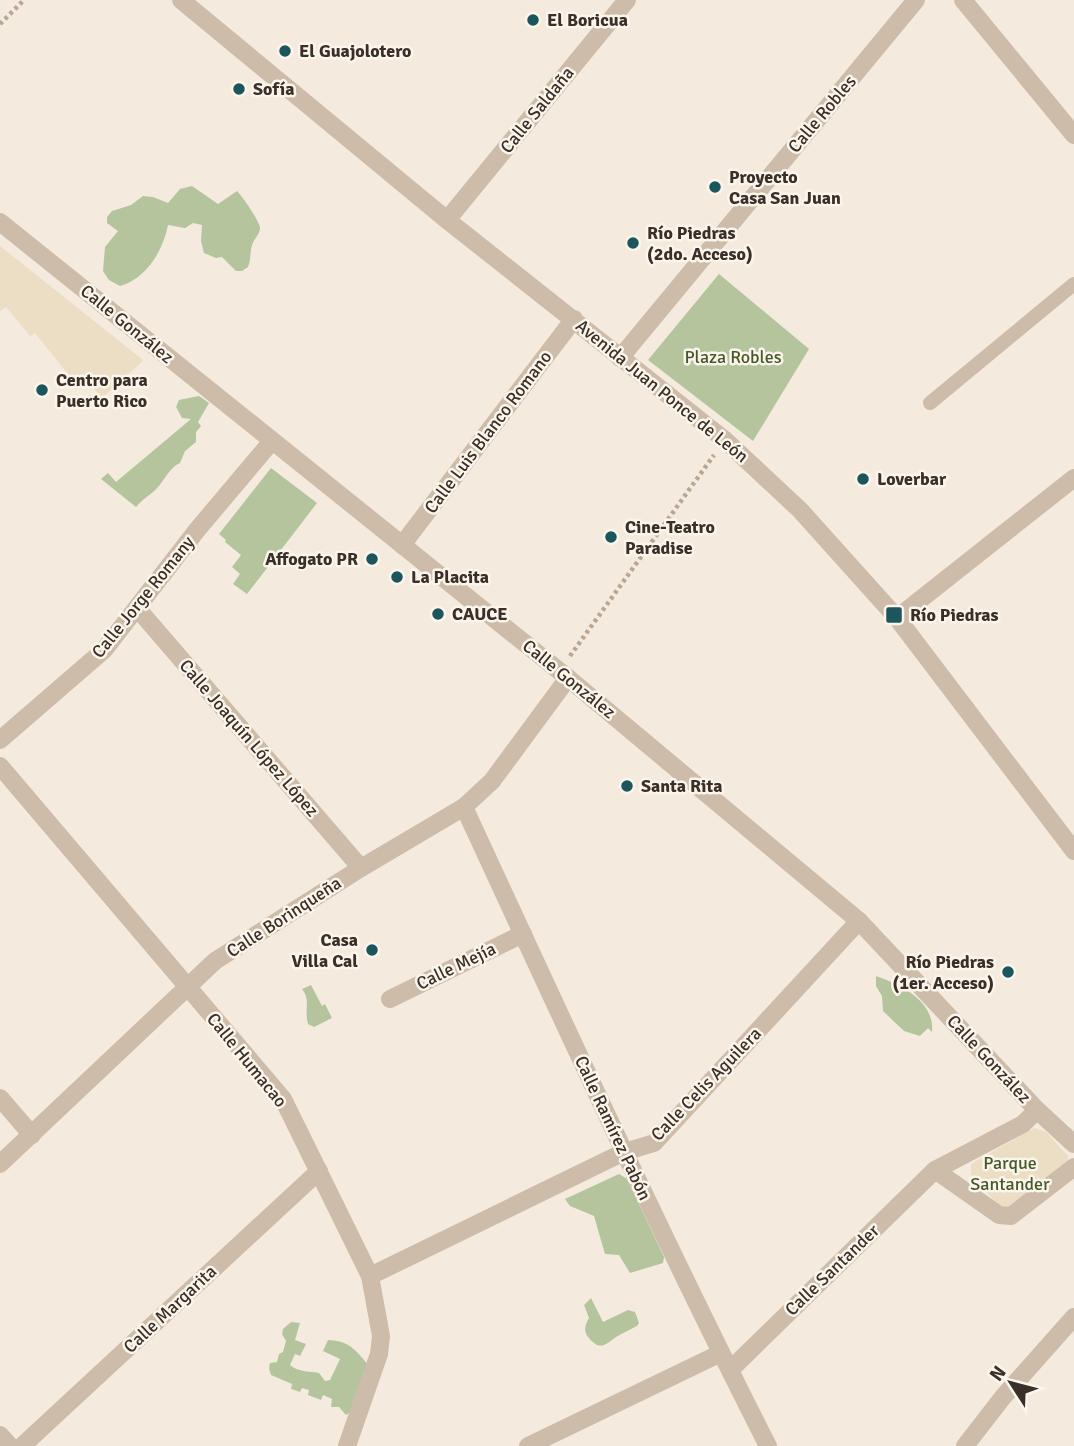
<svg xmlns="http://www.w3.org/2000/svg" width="1074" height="1446" font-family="Signika,sans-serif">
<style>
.green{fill:#b4c49d}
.plaza{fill:#ecddc5}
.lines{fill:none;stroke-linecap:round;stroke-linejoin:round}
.path{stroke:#b9a693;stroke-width:4.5;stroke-dasharray:3.5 3.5;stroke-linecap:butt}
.service{stroke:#cdbca9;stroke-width:14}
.pedestrian{stroke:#cdbca9;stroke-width:18}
.minor{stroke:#cdbca9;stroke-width:18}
.tertiary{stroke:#cdbca9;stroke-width:18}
.poi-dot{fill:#1d555d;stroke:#fbf5eb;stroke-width:2.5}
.labels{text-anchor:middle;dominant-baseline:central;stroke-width:5;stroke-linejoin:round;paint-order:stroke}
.poi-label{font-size:18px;font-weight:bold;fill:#3a2f29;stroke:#fbf5eb;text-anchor:start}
.street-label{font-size:18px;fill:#3a2f29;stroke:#fbf5eb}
.park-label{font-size:18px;fill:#46592c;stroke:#fbf5eb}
</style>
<rect width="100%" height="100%" fill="#f4ebde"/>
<g class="green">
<path d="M192,186l26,18 19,-13c5,5 24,32 23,38 -1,6 -6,10 -8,16 -2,7 -1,15 -4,22l-6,4h-6l-14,-14 -6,1 -12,-5 -3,-12 1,-16 -9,-2 -8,5 -17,-3c-5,26 -22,54 -48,61l-11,-6 -6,-9 2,-24 13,-16 -11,-8v-6l5,-6 19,-6 12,-9 10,1 15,6 12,-14z"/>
<path d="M719,274l90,75 -56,92 -105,-81z"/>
<path d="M199,396l10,7 -11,19 3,4 -5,6v10l-11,9 -5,12c-12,5 -16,20 -27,29 -6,5 -11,8 -17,15l-35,-28 7,-6 8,9 75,-63 -9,-1 -6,-11 3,-7z"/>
<path d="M271,468l46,35 -70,91 -14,-10 7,-10 -8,-7 9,-12 -16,-13 1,-2 -7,-6z"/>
<path d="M876,976c25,9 59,25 56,56l-4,-4 -8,8 -16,-5 -21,-20 -1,-15 -6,-10z"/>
<path d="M311,985l11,21 3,-2 7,14 -18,9 -6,-3c-4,-13 3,-24 -6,-35z"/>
<path d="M619,1174l8,5 37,78 -1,6 -33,10 -11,-18 -14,-1 -11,-38 -24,-10 -5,-7z"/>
<path d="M591,1298l12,24 25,-12 7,2 4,11 -2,3c-7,4 -15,7 -21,11 -11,8 -16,14 -27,1 -6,-6 -4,-13 0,-20l-5,-13z"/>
<path d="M291,1322l9,1 -5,17 11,4 -6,12 -5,-2 -5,11c8,7 18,6 29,8l6,8 5,-1 10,-21 -17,-8 5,-11c23,0 31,14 44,30l-20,41 -6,4 -7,-8h-8l1,-8 -9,-4 -2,5 -13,-5 1,-5 -7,-2 -2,4 -9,-3 1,-5 -21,-9 -2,-7 1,-5 7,-1 2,-8 4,-2 3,-11 -4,-7 1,-5z"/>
</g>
<g class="plaza">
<path d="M0,246l143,114v1l-41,37 -20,-24 -9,6 -38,-47 -5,3 -24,-29 -6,4z"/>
<path d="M1034,1128l12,4 22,24v5l-58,48 -9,-1 -30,-34v-10z"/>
</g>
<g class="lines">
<g class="path">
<path d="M0,24l24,-24"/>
<path d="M570,656l144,-201"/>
</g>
<path class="service" d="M930,403l144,-119"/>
<path class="pedestrian" d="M897,618l177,-140"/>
<g class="minor">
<path d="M963,0l111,135"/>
<path d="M447,220l180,-220"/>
<path d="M0,222l568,456 291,243 178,189 37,34"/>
<path d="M620,358l296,-358"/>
<path d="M402,545l172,-226"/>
<path d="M137,608l224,260"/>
<path d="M0,740l104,-90 93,-120 75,-89"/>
<path d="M0,766l283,333 87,177 11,60 -2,18 -32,92"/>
<path d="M464,807c99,214 197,429 304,639"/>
<path d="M390,999l133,-65"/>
<path d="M0,1098l32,37"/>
<path d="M0,1164l215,-203 146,-93 103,-61 28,-26 76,-103"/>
<path d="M935,1170l64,45 12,1 63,-49"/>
<path d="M370,1276l254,-124 30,-9 205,-222"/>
<path d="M730,1370l205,-200 88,-46 14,-14"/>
<path d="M0,1435l10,11"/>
<path d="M22,1446l297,-275"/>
<path d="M528,1446l193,-93"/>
<path d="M965,1446l38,-49 71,-80"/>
</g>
<path class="tertiary" d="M181,0l266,220 278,220 75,70 97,108 177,233"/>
</g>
<g class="poi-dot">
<circle cx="533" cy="20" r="7"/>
<circle cx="285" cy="51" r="7"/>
<circle cx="239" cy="89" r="7"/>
<circle cx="715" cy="187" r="7"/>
<circle cx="633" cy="243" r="7"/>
<circle cx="42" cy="390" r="7"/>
<circle cx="863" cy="479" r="7"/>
<circle cx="611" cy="537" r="7"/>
<circle cx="372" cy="559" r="7"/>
<circle cx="397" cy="577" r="7"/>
<circle cx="438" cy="614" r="7"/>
<rect x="885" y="606" width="18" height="18" rx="3.5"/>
<circle cx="627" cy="786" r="7"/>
<circle cx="372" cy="950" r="7"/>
<circle cx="1008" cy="972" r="7"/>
</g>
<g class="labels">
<g class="poi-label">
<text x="547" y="20">El Boricua</text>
<text x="299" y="51">El Guajolotero</text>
<text x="253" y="89">Sofía</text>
<text x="729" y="177">Proyecto<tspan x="729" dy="21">Casa San Juan</tspan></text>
<text x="647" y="233">Río Piedras<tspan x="647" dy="21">(2do. Acceso)</tspan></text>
<text x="56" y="380">Centro para<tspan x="56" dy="21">Puerto Rico</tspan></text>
<text x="877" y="479">Loverbar</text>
<text x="625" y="527">Cine-Teatro<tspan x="625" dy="21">Paradise</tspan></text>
<text x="358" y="559" text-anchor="end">Affogato PR</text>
<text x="411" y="577">La Placita</text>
<text x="452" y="614">CAUCE</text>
<text x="910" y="615">Río Piedras</text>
<text x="641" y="786">Santa Rita</text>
<text x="358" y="940" text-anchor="end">Casa<tspan x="358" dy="21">Villa Cal</tspan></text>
<text x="994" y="962" text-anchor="end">Río Piedras<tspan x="994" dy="21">(1er. Acceso)</tspan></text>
</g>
<g class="street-label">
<text transform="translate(537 110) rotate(-51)">Calle Saldaña</text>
<text transform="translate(822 114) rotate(-50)">Calle Robles</text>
<text transform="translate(127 324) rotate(39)">Calle González</text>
<text transform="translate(662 391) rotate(39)">Avenida Juan Ponce de León</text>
<text transform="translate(488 432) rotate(-53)">Calle Luis Blanco Romano</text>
<text transform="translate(143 597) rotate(-51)">Calle Jorge Romany</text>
<text transform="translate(569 679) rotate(39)">Calle González</text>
<text transform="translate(249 738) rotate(49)">Calle Joaquín López López</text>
<text transform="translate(284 917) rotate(-33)">Calle Borinqueña</text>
<text transform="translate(456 966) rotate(-26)">Calle Mejía</text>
<text transform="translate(989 1059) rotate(47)">Calle González</text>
<text transform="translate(247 1060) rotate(51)">Calle Humacao</text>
<text transform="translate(706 1084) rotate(-46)">Calle Celis Aguilera</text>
<text transform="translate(613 1128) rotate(65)">Calle Ramírez Pabón</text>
<text transform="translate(832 1270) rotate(-44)">Calle Santander</text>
<text transform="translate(170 1309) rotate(-43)">Calle Margarita</text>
</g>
<g class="park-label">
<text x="733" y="357">Plaza Robles</text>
<text x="1010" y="1163">Parque<tspan x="1010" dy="21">Santander</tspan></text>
</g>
</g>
<g transform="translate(1011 1383) rotate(306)" stroke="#fbf5eb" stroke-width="5" paint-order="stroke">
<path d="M0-5L12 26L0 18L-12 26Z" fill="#3a2f29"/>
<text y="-10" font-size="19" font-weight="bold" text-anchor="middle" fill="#3a2f29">N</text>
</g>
</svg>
